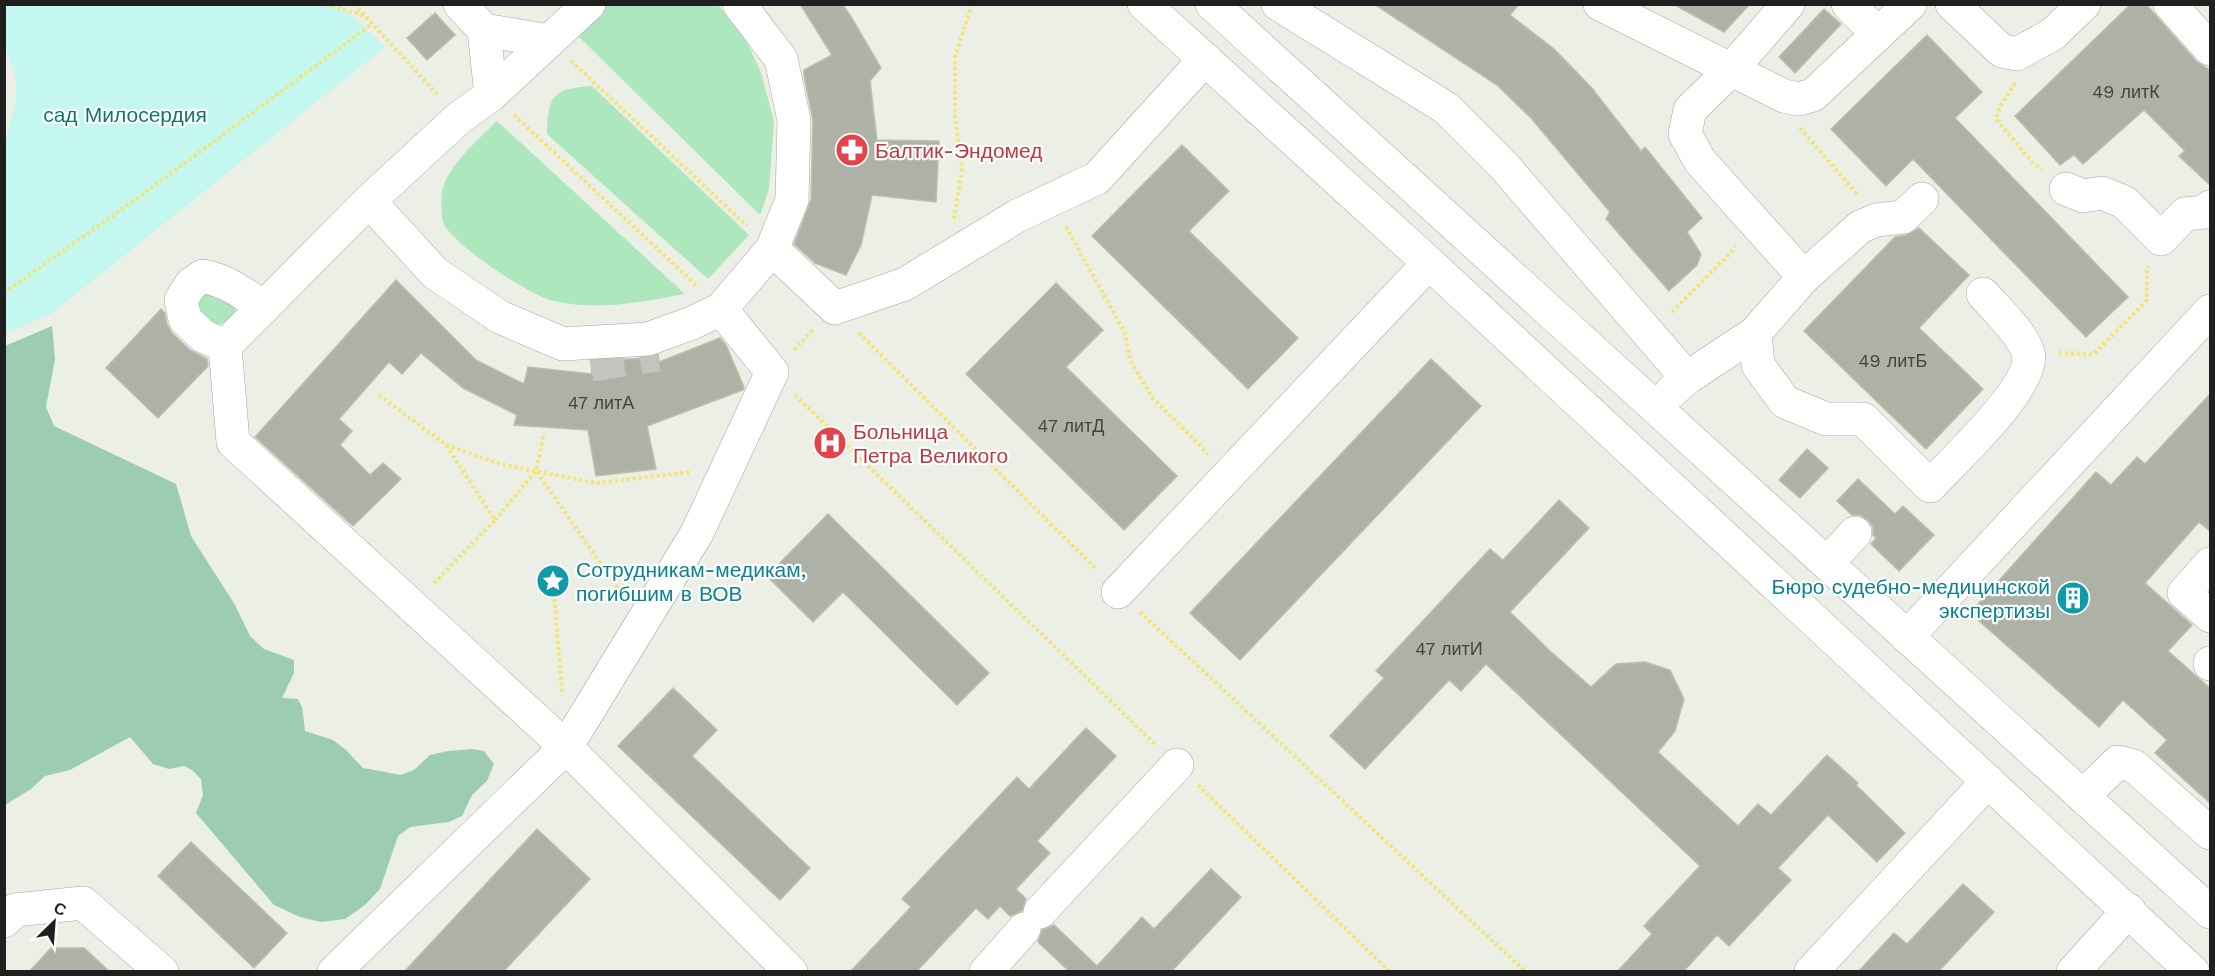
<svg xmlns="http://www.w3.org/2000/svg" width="2215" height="976" font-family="'Work Sans',sans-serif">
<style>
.grass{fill:#ade7be}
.forest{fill:#9ccdb3}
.park{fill:#c4f7f0}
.building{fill:#aeb1a5;stroke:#bbc0a8;stroke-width:1.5}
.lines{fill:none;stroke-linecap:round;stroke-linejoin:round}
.minor-tunnel{stroke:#c2c5bd;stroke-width:33;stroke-dasharray:33 16;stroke-linecap:butt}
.minor-casing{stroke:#a6a6a6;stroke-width:34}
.path{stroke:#f4e472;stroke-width:4;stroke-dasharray:3 3;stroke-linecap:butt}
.minor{stroke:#fff;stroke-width:33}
.labels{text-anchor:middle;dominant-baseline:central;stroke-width:4.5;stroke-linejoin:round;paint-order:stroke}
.number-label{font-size:18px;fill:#434440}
.park-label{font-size:21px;fill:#10796b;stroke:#fff}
.health-label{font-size:21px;fill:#be3a42;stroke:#fff;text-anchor:start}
.culture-label{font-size:21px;fill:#0d838f;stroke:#fff;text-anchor:start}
</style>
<rect width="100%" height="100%" fill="#ebefe5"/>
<g class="grass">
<path d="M717,4l26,29 18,40 13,48 -5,68 -9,26 -185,-182 27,-28z"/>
<path d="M592,86l157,149 -41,44 -161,-145c1,-39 5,-45 45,-48z"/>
<path d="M497,121l188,173c-43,8 -87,17 -131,7 -22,-4 -101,-56 -110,-77 -3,-6 -3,-25 -2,-32 5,-26 36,-52 55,-71z"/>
<path d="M210,288l25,19v9c-13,13 -25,9 -37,-4v-22z"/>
</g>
<path class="forest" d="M52,326l3,33 -9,48 8,19 122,58 15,52 44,69 15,31 14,13 30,11v13l-12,25 16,1 4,8 3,24 28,9 13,10 17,18 38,7 13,-5 16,-15 18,-4 24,-2 12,2 10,13 -7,17 -15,14 -10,21 -13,6 -39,5 -12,9 -18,53 -15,16 -20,14 -24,3 -21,-5 -26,-12 -78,-92 7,-18 -2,-16 -9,-9 -8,-4 -15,3 -16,-5 -23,-27 -60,33 -25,6 -14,13 -26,16v-459z"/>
<path class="park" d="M341,5l44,42 -334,267 -46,20 -1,-186 13,-52 -3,-25 -9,-26v-40z"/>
<g class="building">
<path d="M800,4h42l8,11 31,53 -11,13 7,59 62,1 -3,61 -64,-7 -11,50 -15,30 -31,-12 -21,-19 17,-44 2,-80 -9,-44v-6l28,-15z"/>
<path d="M1374,4h145l-9,11 44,34 37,38 50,64 4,-4 57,71 -15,14 14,22 -4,11 -28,26 -63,-72 4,-7 -79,-94 -34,-33z"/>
<path d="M1673,4h77l-26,28z"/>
<path d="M2131,4h15l50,57 15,10v115l-32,-30 6,-5 -41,-41 -61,54 -9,-9 -14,10 -45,-49z"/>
<path d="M1824,9l17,15 -46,49 -16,-16z"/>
<path d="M435,13l20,22 -28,25 -20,-22z"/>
<path d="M1927,35l55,57 -27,26 173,179 -42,40 -173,-178 -27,27 -55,-57z"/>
<path d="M1182,145l47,46 -40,40 109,107 -50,51 -156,-153z"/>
<path d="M1919,228l50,47 -50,53 64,61 -57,60 -122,-118 91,-94 11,-2z"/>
<path d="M396,280l80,80 48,24 4,-17 64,7 -1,-13 58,-3 9,-3 1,7 61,-24 6,7 18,42 -1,3 -96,36 9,43 -60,7 -8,-46 -74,-5 3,-10 -54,-27 -42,-35 -19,21 -13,-12 -50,57 13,12 -12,14 30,30 13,-12 18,16 -48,47 -98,-89z"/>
<path d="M1056,283l47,47 -37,37 111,109 -53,54 -158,-156z"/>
<path d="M161,309l4,4 2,11 5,9 18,17 17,9 1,7 -50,52 -52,-50z"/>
<path d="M1431,359l50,47 -241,254 -50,-47z"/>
<path d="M2211,393v139l-12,-10 -54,61 47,42 -24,26 43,38v115l-56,-51 12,-13 -44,-40 -24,27 -129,-114 126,-141 15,13 26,-28 8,7z"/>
<path d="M1807,449l21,19 -28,30 -21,-18z"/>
<path d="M1858,479l37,35 8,-8 31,29 -35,36 -28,-27 5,-6 -3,-3v-8l-5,-7 -8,-5h-8l-15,-14z"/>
<path d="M1559,500l30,28 -79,84 40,39 41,36 25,-23 29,-2 25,8 14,29 -9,32 -17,21 80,74 20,-22 13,11 56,-60 31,28 -2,2 49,48 -28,29 -49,-47 -50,53 13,12 -62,66 -12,-11 -34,37h-66l35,-38 -8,-8 56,-60 -214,-202 -25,27 -12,-11 -84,89 -35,-33 54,-58 -8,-7 114,-122 13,11z"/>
<path d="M828,514l161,159 -32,32 -114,-113 -30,30 -46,-46z"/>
<path d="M673,688l44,42 -25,26 118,112 -30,32 -162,-154z"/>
<path d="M1086,728l30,28 -79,85 13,12 -34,36 10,10 -4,12 -12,5 -10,-10 -12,13 -12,-11 -60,64h-66l61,-65 -9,-8 115,-122 12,12z"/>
<path d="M537,829l53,50 -87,93h-99z"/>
<path d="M191,842l96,91 -33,35 -96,-92z"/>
<path d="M1211,869l30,28 -70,75h-101l-32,-30 4,-12 12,-5 43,41 45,-49 12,12z"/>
<path d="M1963,884l31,28 -56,60h-80l36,-39 13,11z"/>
<path d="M51,948h33l26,24h-81z"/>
</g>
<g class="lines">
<path class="minor-tunnel" d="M591,365l67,-10"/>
<g class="minor-casing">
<g id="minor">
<path d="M460,4l24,26 7,65"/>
<path d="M589,4l-98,91 -32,23 -90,83 66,72 65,44 63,27 85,-5 44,-16 29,-14 51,-60 20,-49 2,-80 -13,-61 -42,-55"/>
<path d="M1144,4l285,259 764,709"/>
<path d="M1212,4l998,908"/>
<path d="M1278,4l168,104 58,58 183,212"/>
<path d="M1600,4l184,92 14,3 15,-4 97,-91"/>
<path d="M1788,4l-58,67 -40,39 -5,24 15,27 104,116"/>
<path d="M1848,4l30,30"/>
<path d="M1952,4l50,47 15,3 36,-20 31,-30"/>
<path d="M2170,4l40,45"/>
<path d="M484,30l65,11"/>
<path d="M2066,189l17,7 19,-3 22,9 37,37 24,-25 21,-2 4,-5"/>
<path d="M369,201l-144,145 8,96 333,305 225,225"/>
<path d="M772,249l63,59 70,-24 112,-68 80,-38 108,-119"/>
<path d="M1755,333l3,32 27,37 41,17h37l67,67c22,-24 107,-101 98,-134 -6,-19 -32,-43 -45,-58"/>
<path d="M225,346l-22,-10 -18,-17 -4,-19 10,-16 12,-8c24,5 41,17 60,32"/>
<path d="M1671,392l16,-14 68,-45 49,-56 56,-50 16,-7 27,-3 19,-18"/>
<path d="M1828,562l27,-29"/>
<path d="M2210,564l-26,29 26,23"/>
<path d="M1118,592l311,-329"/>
<path d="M1907,637l303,-326"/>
<path d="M2210,664v-1"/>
<path d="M2083,796l35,-34 16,4 76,67"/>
<path d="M1040,912l137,-147"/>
<path d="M4,921l11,-11 68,-7 79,69"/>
<path d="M334,972l232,-225 131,-214 75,-161 -51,-63"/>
<path d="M986,972l38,-43"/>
<path d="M1811,972l177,-191"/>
<path d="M2073,972l56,-62"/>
</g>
</g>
<g class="path">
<path d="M326,4l39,12"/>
<path d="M354,4l85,92"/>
<path d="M571,61l176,165"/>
<path d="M2015,83c-7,13 -16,22 -19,36l37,44 9,6"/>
<path d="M514,115l183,171"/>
<path d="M1800,128l58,67"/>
<path d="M954,219l8,-50 -7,-52v-60l17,-53"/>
<path d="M1066,227l59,106 5,27 22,37 56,57"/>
<path d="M4,293l135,-96 233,-173"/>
<path d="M1672,312l64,-65"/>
<path d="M859,333l237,236"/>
<path d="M794,350l20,-21"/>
<path d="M2059,353l35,1 53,-54v-30l2,-4"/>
<path d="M379,395l67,50 49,75 -63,65"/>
<path d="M795,395l361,350"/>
<path d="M446,445l54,19 96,19 95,-11"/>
<path d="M537,472l86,124"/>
<path d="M495,520l41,-49 8,-38"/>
<path d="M554,593l8,100"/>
<path d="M1140,612l386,360"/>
<path d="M1198,785l192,187"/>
</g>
<use href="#minor" class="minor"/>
</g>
<defs>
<g id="pharmacy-disc" transform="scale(1.725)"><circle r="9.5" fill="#e0444e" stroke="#fff"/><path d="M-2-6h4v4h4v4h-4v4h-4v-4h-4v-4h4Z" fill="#fff"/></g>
<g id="hospital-disc" transform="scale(1.725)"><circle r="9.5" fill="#e0444e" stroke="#fff"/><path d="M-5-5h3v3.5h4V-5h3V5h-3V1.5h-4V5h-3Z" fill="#fff"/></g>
<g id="sight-disc" transform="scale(1.725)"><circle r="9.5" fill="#0f9aa8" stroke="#fff"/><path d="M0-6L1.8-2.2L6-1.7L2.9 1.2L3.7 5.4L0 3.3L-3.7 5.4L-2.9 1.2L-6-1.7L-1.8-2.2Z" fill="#fff"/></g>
<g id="building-disc" transform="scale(1.725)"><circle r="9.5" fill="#0f9aa8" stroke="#fff"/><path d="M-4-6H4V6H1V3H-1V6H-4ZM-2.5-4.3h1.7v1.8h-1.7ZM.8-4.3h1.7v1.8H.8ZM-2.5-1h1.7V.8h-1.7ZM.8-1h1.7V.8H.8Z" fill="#fff"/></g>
</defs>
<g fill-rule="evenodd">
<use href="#pharmacy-disc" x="852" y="150"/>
<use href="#hospital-disc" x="830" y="443"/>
<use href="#sight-disc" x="553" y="581"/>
<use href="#building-disc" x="2073" y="598"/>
</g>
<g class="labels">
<g class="number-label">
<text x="2126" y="91">49 литК</text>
<text x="1893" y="360">49 литБ</text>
<text x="601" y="402">47 литА</text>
<text x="1071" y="425">47 литД</text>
<text x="1449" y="648">47 литИ</text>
</g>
<g class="park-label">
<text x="125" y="114">сад Милосердия</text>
</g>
<g class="health-label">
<text x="875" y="150">Балтик-Эндомед</text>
<text x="853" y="431">Больница<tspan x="853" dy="24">Петра Великого</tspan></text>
</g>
<g class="culture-label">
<text x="576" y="569">Сотрудникам-медикам,<tspan x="576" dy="24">погибшим в ВОВ</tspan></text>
<text x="2050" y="586" text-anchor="end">Бюро судебно-медицинской<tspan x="2050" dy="24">экспертизы</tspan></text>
</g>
</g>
<rect width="2215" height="976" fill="none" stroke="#1f1f1f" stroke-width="12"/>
<g transform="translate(54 922) rotate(25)" stroke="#ffffff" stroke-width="4.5" paint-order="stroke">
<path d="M0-4.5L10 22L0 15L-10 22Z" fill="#1f1f1f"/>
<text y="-9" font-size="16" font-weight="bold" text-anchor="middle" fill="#1f1f1f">С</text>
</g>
</svg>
